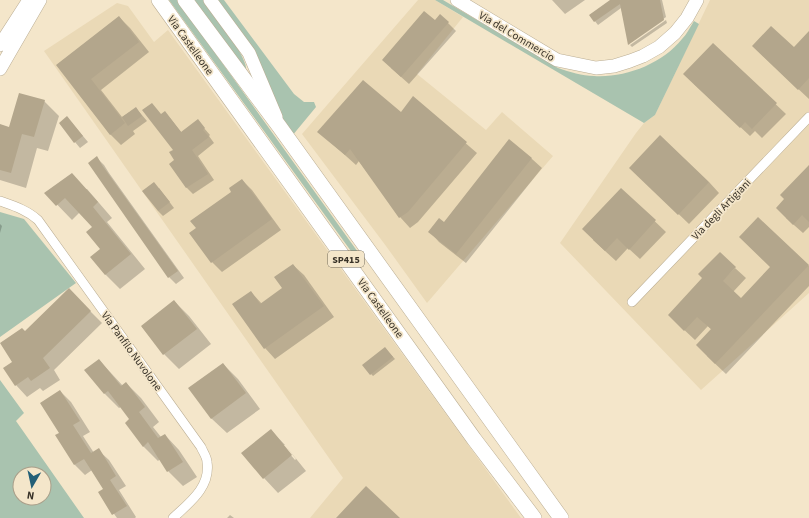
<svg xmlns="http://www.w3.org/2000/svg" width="809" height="518" font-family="'Source Sans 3',sans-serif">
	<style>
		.built { fill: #ead9b6 }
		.green { fill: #a9c3af; fill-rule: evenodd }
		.shadow { fill: #0003; fill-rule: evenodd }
		.building { fill: #b3a68c }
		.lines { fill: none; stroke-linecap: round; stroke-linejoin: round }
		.street-casing { stroke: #bbae94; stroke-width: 10 }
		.secondary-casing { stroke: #bbae94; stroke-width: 14 }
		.primary-casing { stroke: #bbae94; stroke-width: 16 }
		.street { stroke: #fff; stroke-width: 9 }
		.secondary { stroke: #fff; stroke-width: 13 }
		.primary { stroke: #fff; stroke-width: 15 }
		.labels { text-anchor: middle; stroke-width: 3.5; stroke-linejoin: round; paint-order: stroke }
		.shield { fill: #f4e6ca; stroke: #706859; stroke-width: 1 }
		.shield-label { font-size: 10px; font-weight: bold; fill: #383228 }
		.street-label { font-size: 11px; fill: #383228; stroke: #f4e6ca }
	</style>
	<rect width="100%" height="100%" fill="#f4e6ca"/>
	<path class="built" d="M418 0H435L463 17 417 74 486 130 502 112 553 156 427 303 386 246 302 134Z
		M710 0H809V293L701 390 560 243 636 133 644 123 655 115Z
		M117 3 128 6 154 42 168 30 521 518H310L343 478 44 51Z"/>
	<path class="green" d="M169 0H177L360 255 356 258Z
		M193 0H203C212 11 248 58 246 69H245Z
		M215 0H224L294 94 304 102H314L316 107 292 136 281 120Z
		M435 0H443L558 68C570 72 582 76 594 76 625 78 662 64 682 39 687 34 690 27 694 21L699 24 655 115 644 123Z
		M0 212 24 219 76 283 0 337Z
		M0 380 24 413 16 421 84 518H0ZM20 474H44V498H20Z"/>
	<path class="shadow" d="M552 0H585L565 14Z
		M612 0H662L666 17 630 43V45L621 8 598 25 590 15Z
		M119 17 130 28 149 52 101 90 122 117 136 108 147 121 133 131 135 134 121 145 110 134 57 65Z
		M666 20 667 23 632 47 630 45Z
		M435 21 448 23 456 31 409 84 391 68Z
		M809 33V99L763 56 794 49Z
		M713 45 786 114 762 138 755 131 750 136 694 84Z
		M413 98 477 153 418 222 410 228 400 217 359 161 356 165 318 131 401 113Z
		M44 101 59 116 48 151 37 148 26 188 0 180V125L10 128Z
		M161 115 170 118 182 133 198 121 210 135 209 136 214 143 198 156 214 180 193 194 187 188 171 164 176 161 174 150Z
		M72 123 88 142 80 148 60 124Z
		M509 141 532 159 542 168 466 263 439 242 430 232 444 223Z
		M97 158 104 165 109 173 184 278 176 284 169 277 89 163Z
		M809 173V227L803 233 786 218Z
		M641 178 709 182 719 193 689 224Z
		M242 180 252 190 281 230 222 272 212 262 233 192Z
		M159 188 174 208 163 216 158 211Z
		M87 189 112 218 107 222 145 269 120 289 105 274 101 249 93 227 80 212 72 220 46 193Z
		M621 189 666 232 640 259 628 248 616 261 593 240Z
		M758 218 809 266V286L726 374 707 356 712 330 708 326 695 340 679 325 735 268 746 278 733 292 741 299 771 267Z
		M0 224 2 226 0 233Z
		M293 265 304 275 334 317 275 359 265 348 251 292 262 304 283 289Z
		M69 290 102 323 54 370 60 380 43 391 40 388 27 397 16 385 13 362 25 332Z
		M174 301 189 316 211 344 179 369 164 354 142 327Z
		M385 348 395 359 373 376 371 374Z
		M99 360 123 386 126 383 141 398 159 422 153 427 161 437 165 435 179 450 197 477 183 486 168 471 160 459 158 461 143 446 131 419 121 407 119 408 105 394 86 370Z
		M223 364 238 379 260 409 227 433 212 419 190 389Z
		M60 391 71 402 90 432 83 436 94 453 98 450 109 460 126 486 119 490 136 517 135 518H117L99 493 105 489 92 470 85 475 75 465 60 433Z
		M271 430 285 445 306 471 278 493 264 478ZM282 445H285L296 459 295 460Z
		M230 515 234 518H227Z"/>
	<path class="building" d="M610 0H660L664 20 628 45 620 4 594 22 589 15Z
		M424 11 435 20 440 14 449 22 401 77 382 60Z
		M119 16 139 42 91 79 125 123 110 135 56 65Z
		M771 26 794 47 809 31V78L798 90 752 46Z
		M713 43 777 103 752 129 745 122 740 128 683 74Z
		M363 80 401 112 413 96 467 142 408 212 399 218 350 149 345 155 317 132Z
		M19 93 45 100 34 137 22 134 11 173 0 170V124L9 127Z
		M152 103 161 114 165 111 181 132 198 119 205 128 203 130 209 137 192 150 208 174 186 188 169 164 174 160 169 152 173 150 142 110Z
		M136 107 142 116 128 126 122 117Z
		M67 116 83 136 74 143 59 123Z
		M660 135 709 182 678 215 629 168Z
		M509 139 532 158 456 254 428 232 439 218 444 222Z
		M97 156 102 165 178 271 168 278 88 163Z
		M809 165V222L802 215 793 225 776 208 784 199 780 195Z
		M72 173 98 202 93 207 131 254 105 275 90 257 100 249 86 232 92 227 65 198 56 206 44 193Z
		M242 179 272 219 211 263 189 233 196 228 190 221 231 192 229 188Z
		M154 182 170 202 158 211 142 191Z
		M621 188 656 220 629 250 617 238 605 251 582 229Z
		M758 217 809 265 715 364 696 345 711 329 697 317 684 331 668 315 702 278 698 274 720 252 736 267 723 281 741 298 770 267 739 237Z
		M293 264 324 306 264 349 232 304 251 291 260 304 282 288 274 277Z
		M69 288 91 311 43 358 50 368 31 381 28 377 15 386 3 368 12 362 0 343 22 328 25 331Z
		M174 300 197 329 163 355 141 326Z
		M385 347 393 357 370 375 362 365Z
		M99 359 121 386 126 382 145 407 139 412 158 438 165 434 183 462 167 472 148 442 143 447 125 423 129 419 108 391 104 394 84 370Z
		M223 363 246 393 211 419 188 388Z
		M60 390 80 421 73 425 91 453 99 448 116 476 110 480 127 506 112 515 98 492 103 489 84 459 74 465 55 435 59 433 40 403Z
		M271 429 292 455 263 479 241 453Z
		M366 486 400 518H336Z"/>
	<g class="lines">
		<defs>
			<path id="street" d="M0 201C14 206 27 210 38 220L201 447C203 452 207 457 207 462 211 487 189 503 173 518
				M632 302 809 117"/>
			<path id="secondary" d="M210 0 249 53 276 117
				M457 0 557 60 596 68 614 66 630 61 643 56 659 47 675 33 687 18 697 0
				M0 45 29 0
				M0 69 40 0"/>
			<path id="primary" d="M159 0 474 439 534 518
				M185 0 279 126 561 518"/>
		</defs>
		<use href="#street" class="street-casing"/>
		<use href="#secondary" class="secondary-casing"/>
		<use href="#primary" class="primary-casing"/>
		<use href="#street" class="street"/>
		<use href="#secondary" class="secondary"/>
		<use href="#primary" class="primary"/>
	</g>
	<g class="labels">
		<rect class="shield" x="328" y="251" width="36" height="16" rx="3"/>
		<g class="shield-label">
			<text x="346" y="263">SP415</text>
		</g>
		<g class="street-label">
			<text transform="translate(517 36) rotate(31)" y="4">Via del Commercio</text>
			<text transform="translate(191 45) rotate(54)" y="4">Via Castelleone</text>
			<text transform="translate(721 209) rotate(-46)" y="4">Via degli Artigiani</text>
			<text transform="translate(381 308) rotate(54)" y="4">Via Castelleone</text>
			<text transform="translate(132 351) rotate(54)" y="4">Via Panfilo Nuvolone</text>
		</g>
	</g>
	<g transform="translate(32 486) rotate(189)"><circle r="19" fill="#f4e6ca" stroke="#a99e89"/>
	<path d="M0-3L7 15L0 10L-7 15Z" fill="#235f77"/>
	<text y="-6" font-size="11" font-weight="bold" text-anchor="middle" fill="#383228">N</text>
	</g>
</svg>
